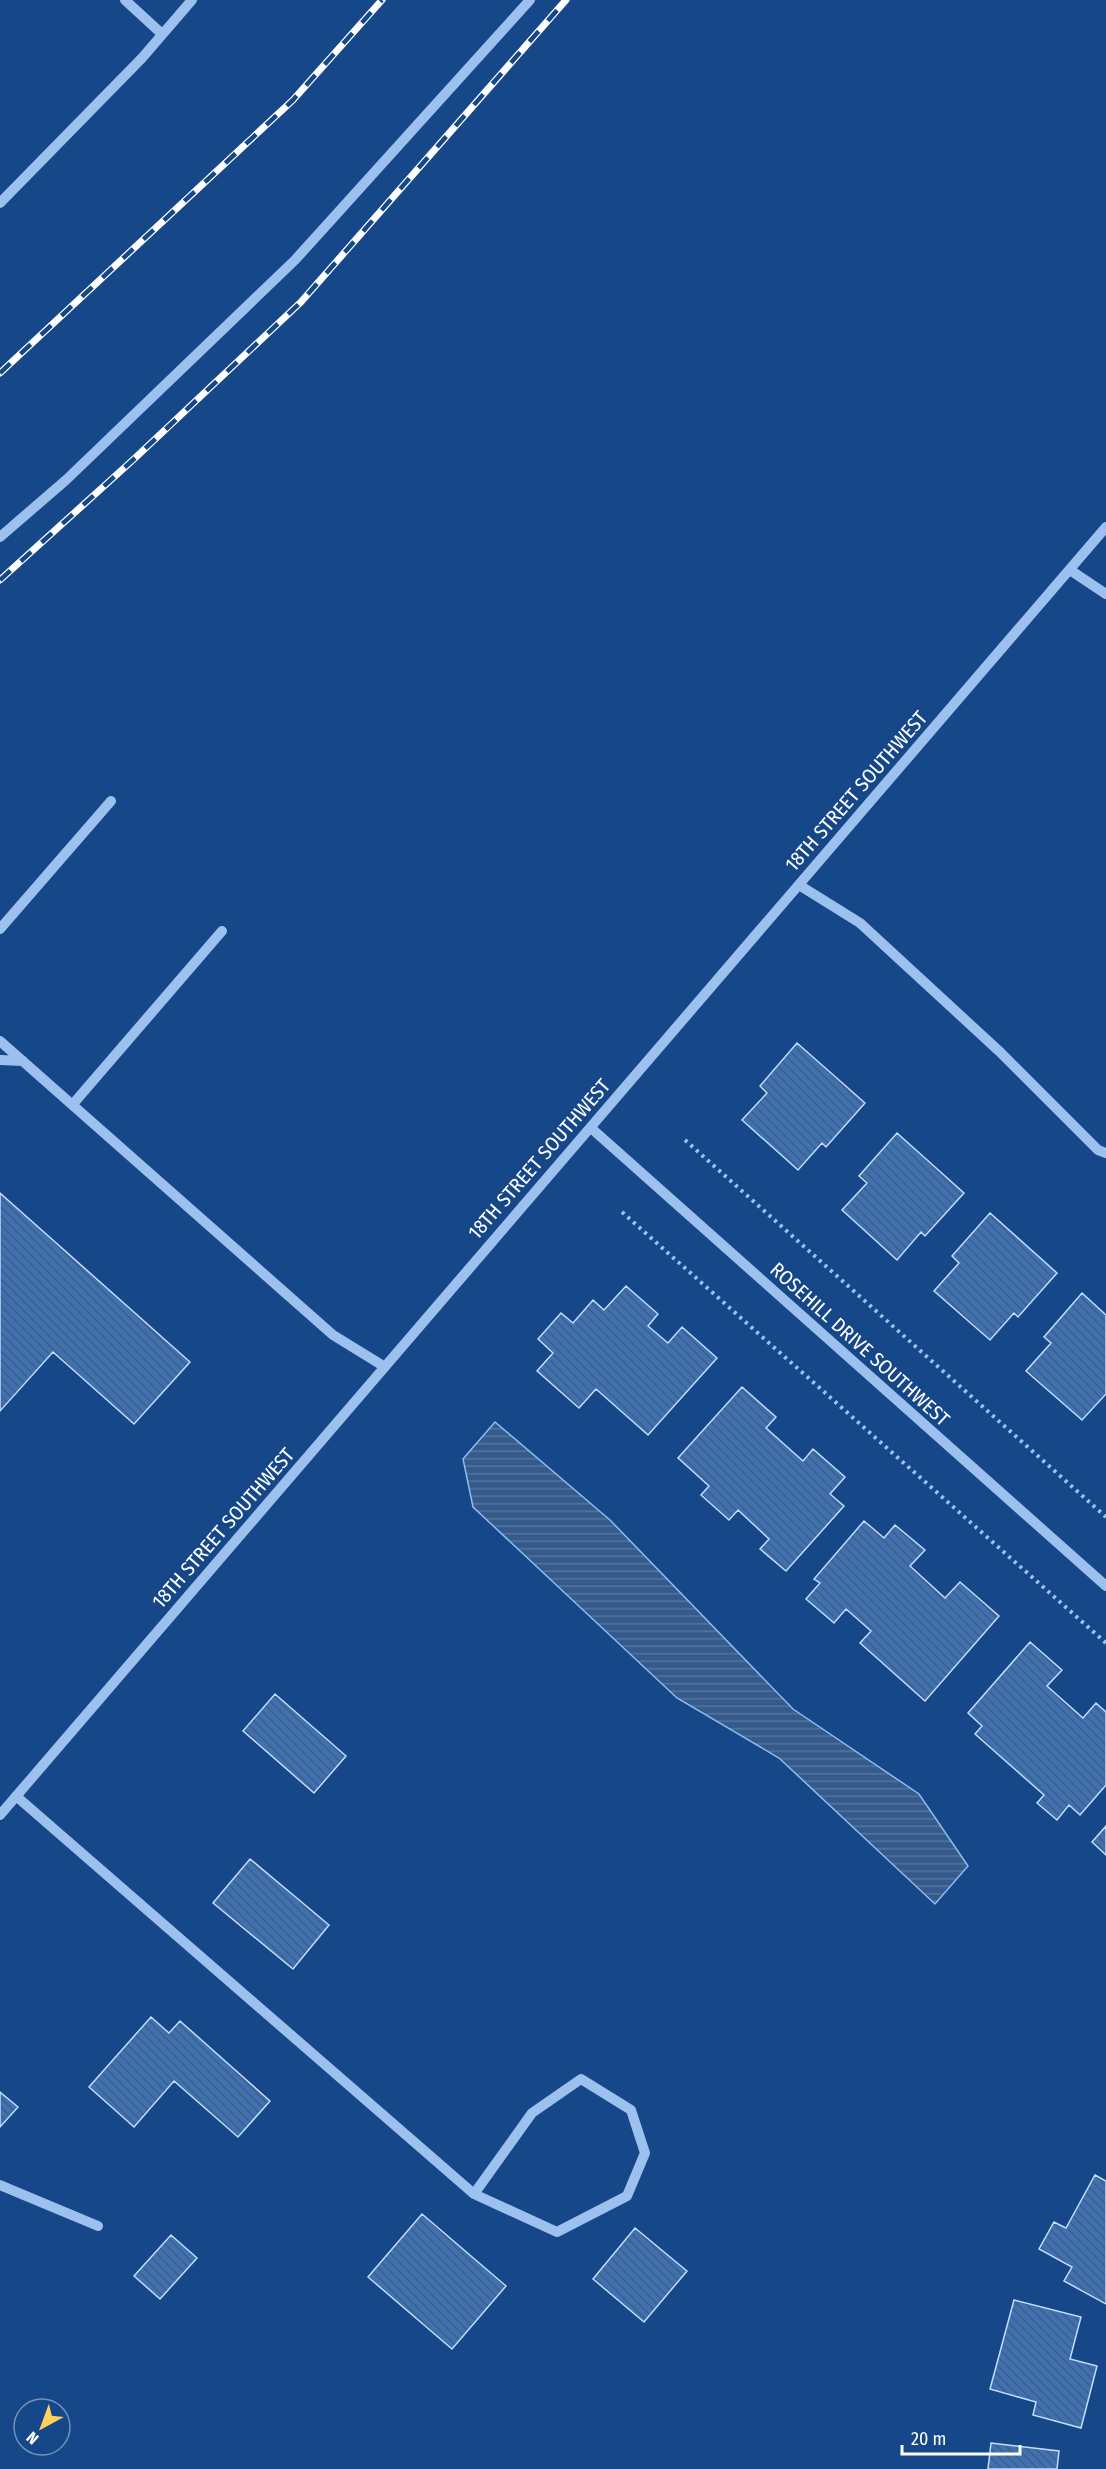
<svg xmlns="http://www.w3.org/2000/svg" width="1106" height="2469" font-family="'Fira Sans Condensed',sans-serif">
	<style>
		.water { fill: url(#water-rules); stroke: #8ebcf2; stroke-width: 1.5 }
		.building { fill: url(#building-back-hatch); stroke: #c2dcfb; stroke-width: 1.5 }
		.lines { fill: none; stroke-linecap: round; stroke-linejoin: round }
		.path { stroke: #9cc1ef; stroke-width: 4; stroke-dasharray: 3 4.5; stroke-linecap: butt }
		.minor { stroke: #9cc1ef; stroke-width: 10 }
		.rail-casing { stroke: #fff; stroke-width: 7 }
		.rail { stroke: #154789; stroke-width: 4.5; stroke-dasharray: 14; stroke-linecap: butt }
		.labels { text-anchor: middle; stroke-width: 4.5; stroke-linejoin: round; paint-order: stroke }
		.street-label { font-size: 20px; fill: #fff; stroke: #154789 }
	</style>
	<defs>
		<pattern id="water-rules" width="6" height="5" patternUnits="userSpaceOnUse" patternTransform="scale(1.5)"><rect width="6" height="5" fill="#355b8c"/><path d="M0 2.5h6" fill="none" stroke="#53749d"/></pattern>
		<pattern id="building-back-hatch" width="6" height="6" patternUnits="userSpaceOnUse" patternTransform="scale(1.5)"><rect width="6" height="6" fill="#3d71b3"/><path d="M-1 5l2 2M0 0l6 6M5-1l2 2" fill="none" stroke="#455d7a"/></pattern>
	</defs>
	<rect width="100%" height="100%" fill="#154789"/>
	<path class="water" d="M495 1422 610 1520 793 1709 919 1794 968 1866 935 1904 779 1758 677 1698 473 1507 463 1459Z"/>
	<path class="building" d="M797 1043 865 1103 826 1147 822 1143 798 1170 742 1120 767 1093 760 1086Z
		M897 1133 964 1193 925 1236 921 1232 897 1260 842 1210 867 1183 859 1176Z
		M0 1193 190 1362 134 1424 53 1352 0 1411Z
		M990 1213 1057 1273 1018 1317 1014 1313 990 1340 934 1291 959 1263 952 1256Z
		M626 1286 658 1314 648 1326 668 1343 682 1327 717 1358 648 1435 596 1389 579 1408 537 1371 553 1353 538 1339 561 1313 573 1323 593 1300 604 1310Z
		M1082 1293 1106 1315V1394L1082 1420 1026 1371 1051 1343 1044 1337Z
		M742 1387 776 1417 766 1428 803 1461 813 1449 845 1477 830 1494 844 1506 786 1571 760 1549 769 1539 738 1510 729 1520 701 1495 709 1486 678 1458Z
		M864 1521 884 1538 895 1525 925 1550 910 1566 945 1598 960 1582 999 1616 925 1701 860 1643 871 1631 846 1609 834 1623 806 1599 820 1583 814 1579Z
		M1030 1642 1062 1670 1047 1686 1083 1718 1096 1703 1106 1712V1785L1080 1815 1069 1805 1057 1820 1037 1803 1044 1795 975 1734 982 1726 968 1713Z
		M275 1694 346 1756 314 1793 243 1731Z
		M1106 1826V1855L1092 1842Z
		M250 1859 329 1925 293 1969 213 1903Z
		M151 2017 169 2033 180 2021 270 2101 238 2137 174 2081 134 2127 89 2087Z
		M0 2092 18 2107 0 2127Z
		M1095 2175 1106 2181V2304L1064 2281 1072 2267 1039 2249 1054 2222 1066 2228Z
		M422 2214 506 2286 452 2349 368 2277Z
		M635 2228 687 2271 644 2322 593 2279Z
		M171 2235 197 2258 160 2299 134 2276Z
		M1014 2300 1081 2317 1070 2359 1097 2366 1081 2428 1033 2415 1036 2402 990 2389Z
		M991 2443 1059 2451 1057 2469H988Z"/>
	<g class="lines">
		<path class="path" d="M685 1140 1106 1517
			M622 1212 1106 1643"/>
		<path class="minor" d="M125 0 162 34
			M0 203 142 58 192 0
			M0 537 66 480 295 260 530 0
			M1070 570 1106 594
			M799 885 860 923 1000 1052 1098 1150 1106 1153
			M0 929 111 801
			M0 1041 333 1335 385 1367
			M0 1060 23 1061
			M73 1104 222 931
			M591 1128 1106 1586
			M16 1796 474 2194 557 2232 627 2196 645 2153 631 2110 581 2079 532 2113 474 2194
			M0 1815 1106 527
			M0 2185 98 2226"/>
		<defs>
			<path id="rail" d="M0 373 293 100 382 0
				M0 580 134 459 301 302 566 0"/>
		</defs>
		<use href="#rail" class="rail-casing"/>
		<use href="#rail" class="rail"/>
	</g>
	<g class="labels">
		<g class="street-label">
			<text transform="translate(856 791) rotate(-49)" y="7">18TH STREET SOUTHWEST</text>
			<text transform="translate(539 1159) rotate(-49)" y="7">18TH STREET SOUTHWEST</text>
			<text transform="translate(860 1344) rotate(42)" y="7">ROSEHILL DRIVE SOUTHWEST</text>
			<text transform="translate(223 1528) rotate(-49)" y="7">18TH STREET SOUTHWEST</text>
		</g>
	</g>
	<g transform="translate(42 2427) rotate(221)"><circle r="28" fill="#154789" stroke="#7391b8" stroke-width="1.5"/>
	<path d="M0-4.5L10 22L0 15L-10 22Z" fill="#ffd05a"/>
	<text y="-9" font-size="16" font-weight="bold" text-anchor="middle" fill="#ffffff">N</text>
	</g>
	<path d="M902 2445v9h118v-9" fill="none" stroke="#ffffff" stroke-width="3"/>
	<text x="911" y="2445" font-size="18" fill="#ffffff" stroke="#154789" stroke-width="4.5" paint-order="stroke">20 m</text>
</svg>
